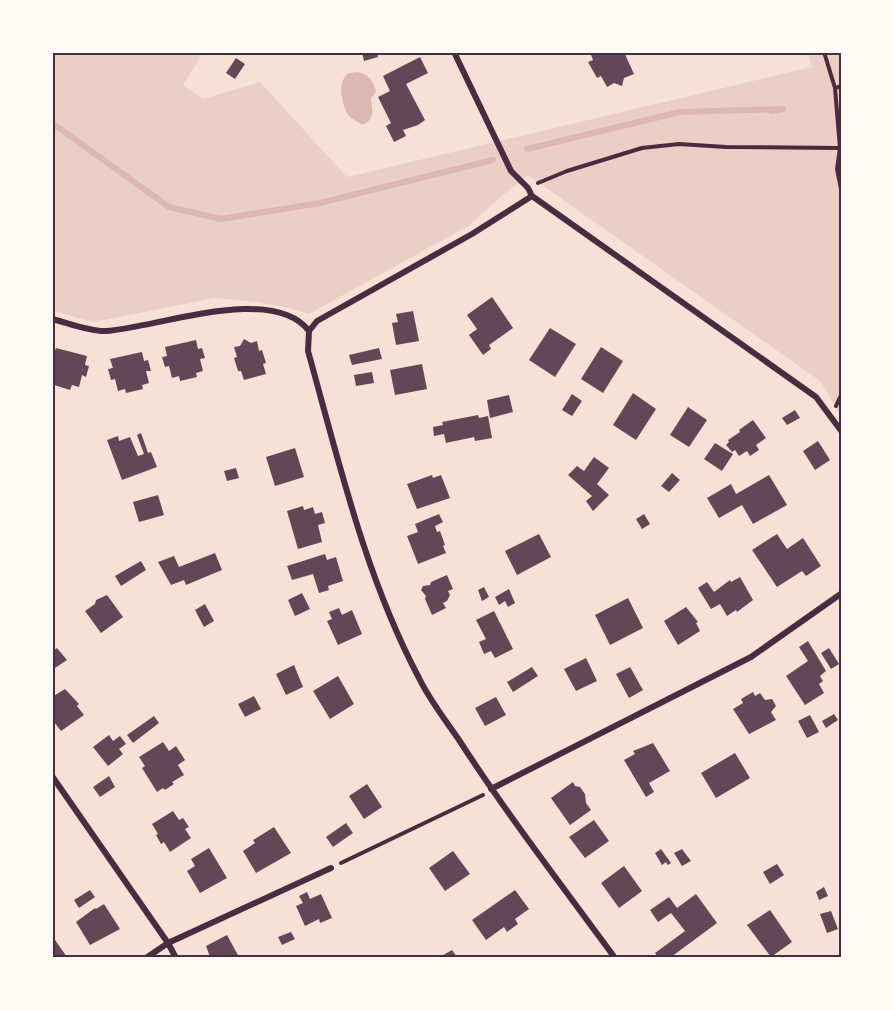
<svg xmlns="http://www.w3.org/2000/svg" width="894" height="1010" font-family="'Zilla Slab',serif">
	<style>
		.green { fill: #ebcfc5 }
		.water { fill: #dcb8b0 }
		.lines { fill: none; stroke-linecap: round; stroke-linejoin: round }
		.stream { stroke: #dcb8b0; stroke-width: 6 }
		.building { fill: #644757 }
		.path { stroke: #4a2c40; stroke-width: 4 }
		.minor { stroke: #4a2c40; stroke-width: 6 }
		.neatline { fill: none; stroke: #4a2c40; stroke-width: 2 }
	</style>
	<rect width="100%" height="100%" fill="#f7e1d7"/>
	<path class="green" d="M53 53H203L183 85 203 99 260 82 347 177 812 67 808 53H841V416L820 381 528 175 498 199 470 225 309 314 289 308 257 302 215 298 94 322 53 311Z"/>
	<path class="water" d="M358 72C369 75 374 81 376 92L371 98C372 109 376 120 362 125 359 122 353 120 350 117 342 108 336 80 349 73 351 73 357 72 358 72Z"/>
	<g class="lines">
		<path class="stream" d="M52 123 169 207 221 219 320 203 493 160
			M527 149 680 112 783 109 770 111"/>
	</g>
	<path class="building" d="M362 52H377L378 57 364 61Z
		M590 52H624L634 74 624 78 622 86 614 83 607 87 601 76 597 78 588 62 593 60Z
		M420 57 428 73 406 84 425 120 418 125 403 130 406 136 394 142 386 126 391 123 378 97 390 91 383 76Z
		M236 58 245 64 235 79 226 73Z
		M492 297 513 328 489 345 491 349 483 355 469 335 477 329 467 315Z
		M413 311 419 341 396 345 392 323 398 322 396 314Z
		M550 328 576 344 555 377 529 360Z
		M244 339 251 343 257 341 259 351 262 350 266 363 263 364 266 374 244 380 241 371H238L234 358 237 357 234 347 240 346Z
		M196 340 198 349 202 348 205 358 200 359 203 371 196 373 197 377 180 381 179 376 172 378 169 366 165 367 162 357 167 356 165 347Z
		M601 347 623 361 603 393 581 379Z
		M56 348 87 356 85 365 89 366 86 377 82 375 79 387 72 385 70 390 54 385 52 357Z
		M379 348 382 359 352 365 349 355Z
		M142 352 144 361 148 360 151 371H146L149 383 142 385 143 389 126 393 125 389 118 391 115 379 111 380 108 369 113 368 110 359Z
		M422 364 427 389 395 395 390 370Z
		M372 372 374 383 356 386 354 375Z
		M633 393 656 409 636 440 613 425Z
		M572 394 582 401 572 416 562 410Z
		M509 395 513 412 490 418 487 400Z
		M688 407 707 420 689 447 670 435Z
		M795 410 800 418 787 425 782 418Z
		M478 415 479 418 488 416 492 438 475 441 474 437 446 443 444 434 434 436 433 427 443 425 442 422Z
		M753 420 766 438 756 445 759 450 750 456 747 451 739 456 735 450 732 452 726 445 729 442 728 440 740 432 739 430Z
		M141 433 148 453 151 452 157 467 122 480 107 440 118 436 119 441 130 437 138 456 144 454 137 435Z
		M818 441 830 460 815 470 803 451Z
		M715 443 733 454 722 471 704 459Z
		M295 448 304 477 275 486 266 457Z
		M594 457 609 468 597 484 609 495 593 511 586 501 592 496 568 475 577 466 584 471Z
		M236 468 239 478 227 481 224 471Z
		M672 473 680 480 669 492 661 486Z
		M432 475 433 478 441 475 450 498 417 509 407 484Z
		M769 475 787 505 753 524 742 505 719 518 707 498 731 484 736 494Z
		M158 495 164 515 139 522 133 502Z
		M303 506 304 510 313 507 315 514 322 512 325 523 318 525 322 542 298 549 287 511Z
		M439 514 443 522 435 526 437 532 440 531 445 545 443 546 446 553 418 564 407 536 418 532 415 524Z
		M644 514 650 524 642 529 636 519Z
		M539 534 551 557 517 575 505 551Z
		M777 534 787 549 803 538 821 566 806 576 802 571 777 587 752 550Z
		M215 553 222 570 186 585 184 580 171 585 158 562 174 556 179 567Z
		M325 554 327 560 336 557 343 581 328 586 329 590 319 593 313 574 292 580 287 566Z
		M141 561 146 570 121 586 115 576Z
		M447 575 453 589 448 591 450 595 447 601 443 603 446 608 432 615 425 599 426 596 421 590 423 586 430 585 431 582Z
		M740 577 753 600 737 612 736 610 727 616 720 604 711 609 698 588 707 582 714 592 730 580 731 582Z
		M484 587 489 597 482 601 478 590Z
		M509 589 515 603 508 607 505 601 499 605 495 597Z
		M302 593 310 609 295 616 288 600Z
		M107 595 123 617 101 633 85 611 95 604 96 600Z
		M628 598 643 628 610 645 595 615Z
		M205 604 214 621 204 627 195 610Z
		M686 607 698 622 696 623 700 631 678 645 664 621Z
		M339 608 342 615 352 610 362 634 338 645 327 621 332 619 329 612Z
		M494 611 513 649 495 658 491 651 484 654 479 642 486 639 476 620Z
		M808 641 826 671 820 676 823 681 819 684 824 693 805 705 786 676 808 661 799 647Z
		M52 647 54 650 57 648 67 660 52 670Z
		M829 648 839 664 831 669 821 653Z
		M586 658 597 681 576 691 564 669Z
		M294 665 303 687 286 695 276 674Z
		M532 667 538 676 513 692 507 682Z
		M630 667 643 690 629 698 616 674Z
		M338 676 354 704 330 719 313 691Z
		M65 689 79 704 77 706 84 715 61 731 54 722 52 723V697Z
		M753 692 755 696 760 693 765 700 772 699 776 706 771 712 776 720 749 734 733 709 743 703 741 699Z
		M254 696 261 709 245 717 238 704Z
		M496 697 506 715 485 726 475 708Z
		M834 714 838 720 826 728 822 721Z
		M810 715 819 732 807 738 798 721Z
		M154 716 159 723 133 743 127 735Z
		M109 735 113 741 120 736 126 744 119 749 123 754 108 766 93 747Z
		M163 742 169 751 176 746 185 760 178 765 184 775 172 782 174 784 165 790 163 788 157 792 142 768 145 766 139 757Z
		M653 743 670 771 649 783 654 792 646 797 624 760 635 754 633 751Z
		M735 753 750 778 716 798 701 773Z
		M109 776 115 787 100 797 93 787Z
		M573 782 575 786 580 787 585 794 586 803 591 810 570 825 551 798Z
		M367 784 382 807 364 819 349 796Z
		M173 811 179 820 183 818 189 827 185 829 191 838 170 852 164 842 161 844 156 835 158 834 152 824Z
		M594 820 609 841 585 858 569 837Z
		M346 823 353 833 333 847 326 837Z
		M274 827 291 853 256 873 243 851 255 843 253 840Z
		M209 848 227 878 200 893 187 871 195 866 191 859Z
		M661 849 671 863 668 865 666 862 662 865 655 853Z
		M682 849 691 861 682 866 674 853Z
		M453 851 470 874 445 891 429 868Z
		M777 864 784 875 770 884 763 872Z
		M624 866 642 891 619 908 601 883Z
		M824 887 828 896 819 900 816 892Z
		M90 890 95 897 79 908 74 900Z
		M515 890 529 909 515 919 518 924 507 932 504 927 486 940 472 920Z
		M307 892 310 899 321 894 332 918 320 923 319 919 305 926 296 906 303 903 299 896Z
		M696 894 717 923 671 957H658L655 953 685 931 671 913 658 922 650 910 669 897 677 908Z
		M104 904 120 929 90 945 76 922 95 908 96 909Z
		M770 910 792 942 771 957 747 925Z
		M831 911 838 929 827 933 820 914Z
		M291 932 295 939 282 945 278 937Z
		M227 935 239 957H210L206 946Z
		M55 940 67 957H52V942Z
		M452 950 457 957H440Z"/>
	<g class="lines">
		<path class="path" d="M824 52 835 88 840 148 837 169 842 194
			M835 88 842 86
			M538 183 567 171 642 148 679 144 726 147 840 148
			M836 406 842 393
			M341 863 483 795"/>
		<path class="minor" d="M454 52 511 171 528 188 532 196 816 397 842 432
			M532 196 472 234 317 321 309 331 308 351C339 462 365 576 419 678 430 701 447 722 461 743 509 817 563 887 615 958
			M52 319C68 323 91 332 106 331 156 328 272 283 309 331
			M52 776 168 943 176 958
			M491 789 751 657 842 593
			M146 958 168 943 331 868"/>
	</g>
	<rect width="894" height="1010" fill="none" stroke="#fffaf5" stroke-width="108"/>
	<rect x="54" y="54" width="786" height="902" class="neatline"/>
</svg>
